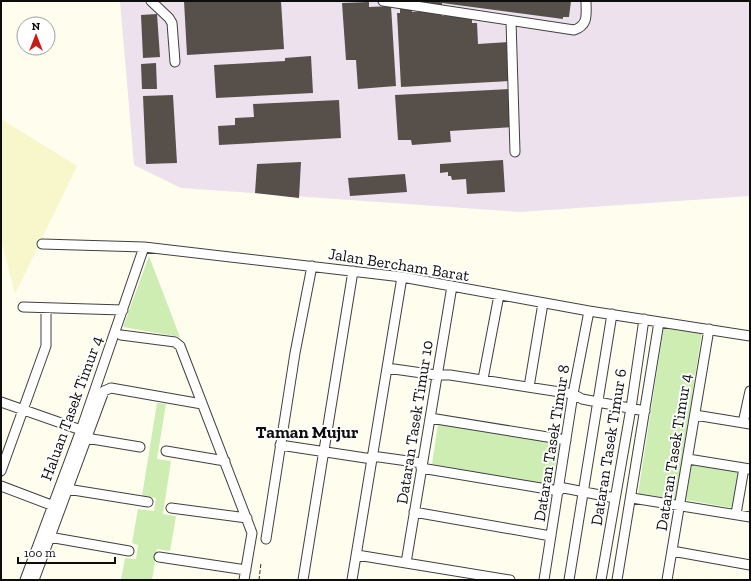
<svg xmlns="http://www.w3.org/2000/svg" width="751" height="581" font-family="'Zilla Slab',serif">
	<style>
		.industrial { fill: #ece1ed }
		.farmland { fill: #f8f7cb }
		.green { fill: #ceedb3 }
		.building { fill: #574f49 }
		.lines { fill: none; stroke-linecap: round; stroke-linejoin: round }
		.minor-casing { stroke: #404040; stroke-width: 11 }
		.path { stroke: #2f2f2f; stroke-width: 1; stroke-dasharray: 4 2; stroke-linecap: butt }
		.minor { stroke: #fff; stroke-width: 9 }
		.labels { text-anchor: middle; stroke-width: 4; stroke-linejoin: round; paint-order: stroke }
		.street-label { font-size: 16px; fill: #0d0d0d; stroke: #fff }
		.neighbourhood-label { font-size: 17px; font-weight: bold; fill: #0d0d0d; stroke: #fff }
	</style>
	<rect width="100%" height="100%" fill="#fffdee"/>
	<path class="industrial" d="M120 1H750V196L520 212 181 188 134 165Z"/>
	<path class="farmland" d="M1 119 77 166 15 294 1 240Z"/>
	<path class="green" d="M149 256 180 337 123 327Z
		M664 326 702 332 676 499 638 494Z
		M157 403 166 404 157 459 171 461 163 514 176 516 170 551 157 549 152 580H121L125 558 136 559 138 545 132 543 138 509 154 511 156 498 142 496Z
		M438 424 560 443 552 486 432 464Z
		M692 464 739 472 733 508 686 500Z"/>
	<path class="building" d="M184 1H281L284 49 187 55Z
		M415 1H571L569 17H563V19L442 3V7L415 3Z
		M369 2V7L391 6 396 86 358 89 356 60H346L342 3Z
		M400 7H412V12L442 11V16L472 15V23H477L478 44 509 42 511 81 401 87 397 13H400Z
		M157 14 160 57 143 58 141 15Z
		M311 56 313 93 216 98 214 65 285 61V58Z
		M156 63 157 89H142L141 64Z
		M511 89 514 127 450 131 451 142 412 145 411 140H398L395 95Z
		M173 95 177 163 146 164 143 96Z
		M339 100 341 138 219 145 218 126 235 125V118L254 117 253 104Z
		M503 160 505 192 467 194 466 179 452 180 451 176H448V172L440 173V164Z
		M301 162 299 198 255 193 257 164Z
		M405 174 407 192 350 196 348 178Z"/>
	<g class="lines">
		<defs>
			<path id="minor" d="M151 1 169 18 172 23 175 62
				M383 1 574 30C589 25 586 14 586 1
				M511 21 515 152
				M42 244 144 247 402 277 589 311 750 336
				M23 307 123 310
				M121 335 175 342 180 346 252 533 244 580
				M387 368 436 375H450L573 394 582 399 645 411
				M483 379 499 295
				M529 387 543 303
				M1 402 81 430
				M695 415 750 424
				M430 418 566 440
				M743 423 750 391
				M86 438 140 447
				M280 445 372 459
				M166 451 225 461
				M372 456 422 463
				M688 459 750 469
				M421 468 559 491
				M1 471 46 346V308
				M1 486 51 505
				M559 487 615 498
				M67 489 148 502
				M632 498 750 517
				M171 508 247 518
				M414 512 551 536
				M736 514 744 468
				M49 537 129 551
				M266 539 295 353 312 266
				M672 551 750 565
				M357 555 510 580
				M159 557 246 570
				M406 563 452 286
				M25 580 81 430 144 247
				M34 580 104 391 111 388 202 404
				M303 580 353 271
				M352 580 402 277
				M544 580 573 394 589 311
				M569 580 612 314
				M601 580 631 408 644 319
				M617 580 659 322
				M667 580 709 329"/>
		</defs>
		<use href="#minor" class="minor-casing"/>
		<path class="path" d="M259 580 261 563"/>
		<use href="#minor" class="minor"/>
	</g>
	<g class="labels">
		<g class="street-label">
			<text transform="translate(399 264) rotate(9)" y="6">Jalan Bercham Barat</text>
			<text transform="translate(71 408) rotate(-70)" y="6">Haluan Tasek Timur 4</text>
			<text transform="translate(414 422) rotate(-81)" y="6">Dataran Tasek Timur 10</text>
			<text transform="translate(551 443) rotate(-81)" y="6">Dataran Tasek Timur 8</text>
			<text transform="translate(608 447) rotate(-81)" y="6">Dataran Tasek Timur 6</text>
			<text transform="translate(673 452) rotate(-81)" y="6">Dataran Tasek Timur 4</text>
		</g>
		<g class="neighbourhood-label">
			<text x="307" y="438">Taman Mujur</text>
		</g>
	</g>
	<rect width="751" height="581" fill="none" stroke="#0d0d0d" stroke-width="4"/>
	<g transform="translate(36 36)"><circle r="19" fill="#ffffff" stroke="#9e9e9e"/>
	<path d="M0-3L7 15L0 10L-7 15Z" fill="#ca1a18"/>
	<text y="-6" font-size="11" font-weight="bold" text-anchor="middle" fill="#0d0d0d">N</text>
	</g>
	<path d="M18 557v6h97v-6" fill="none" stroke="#0d0d0d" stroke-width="2"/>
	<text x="24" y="557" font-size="12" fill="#0d0d0d" stroke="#ffffff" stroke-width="3" paint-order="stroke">100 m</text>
</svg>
